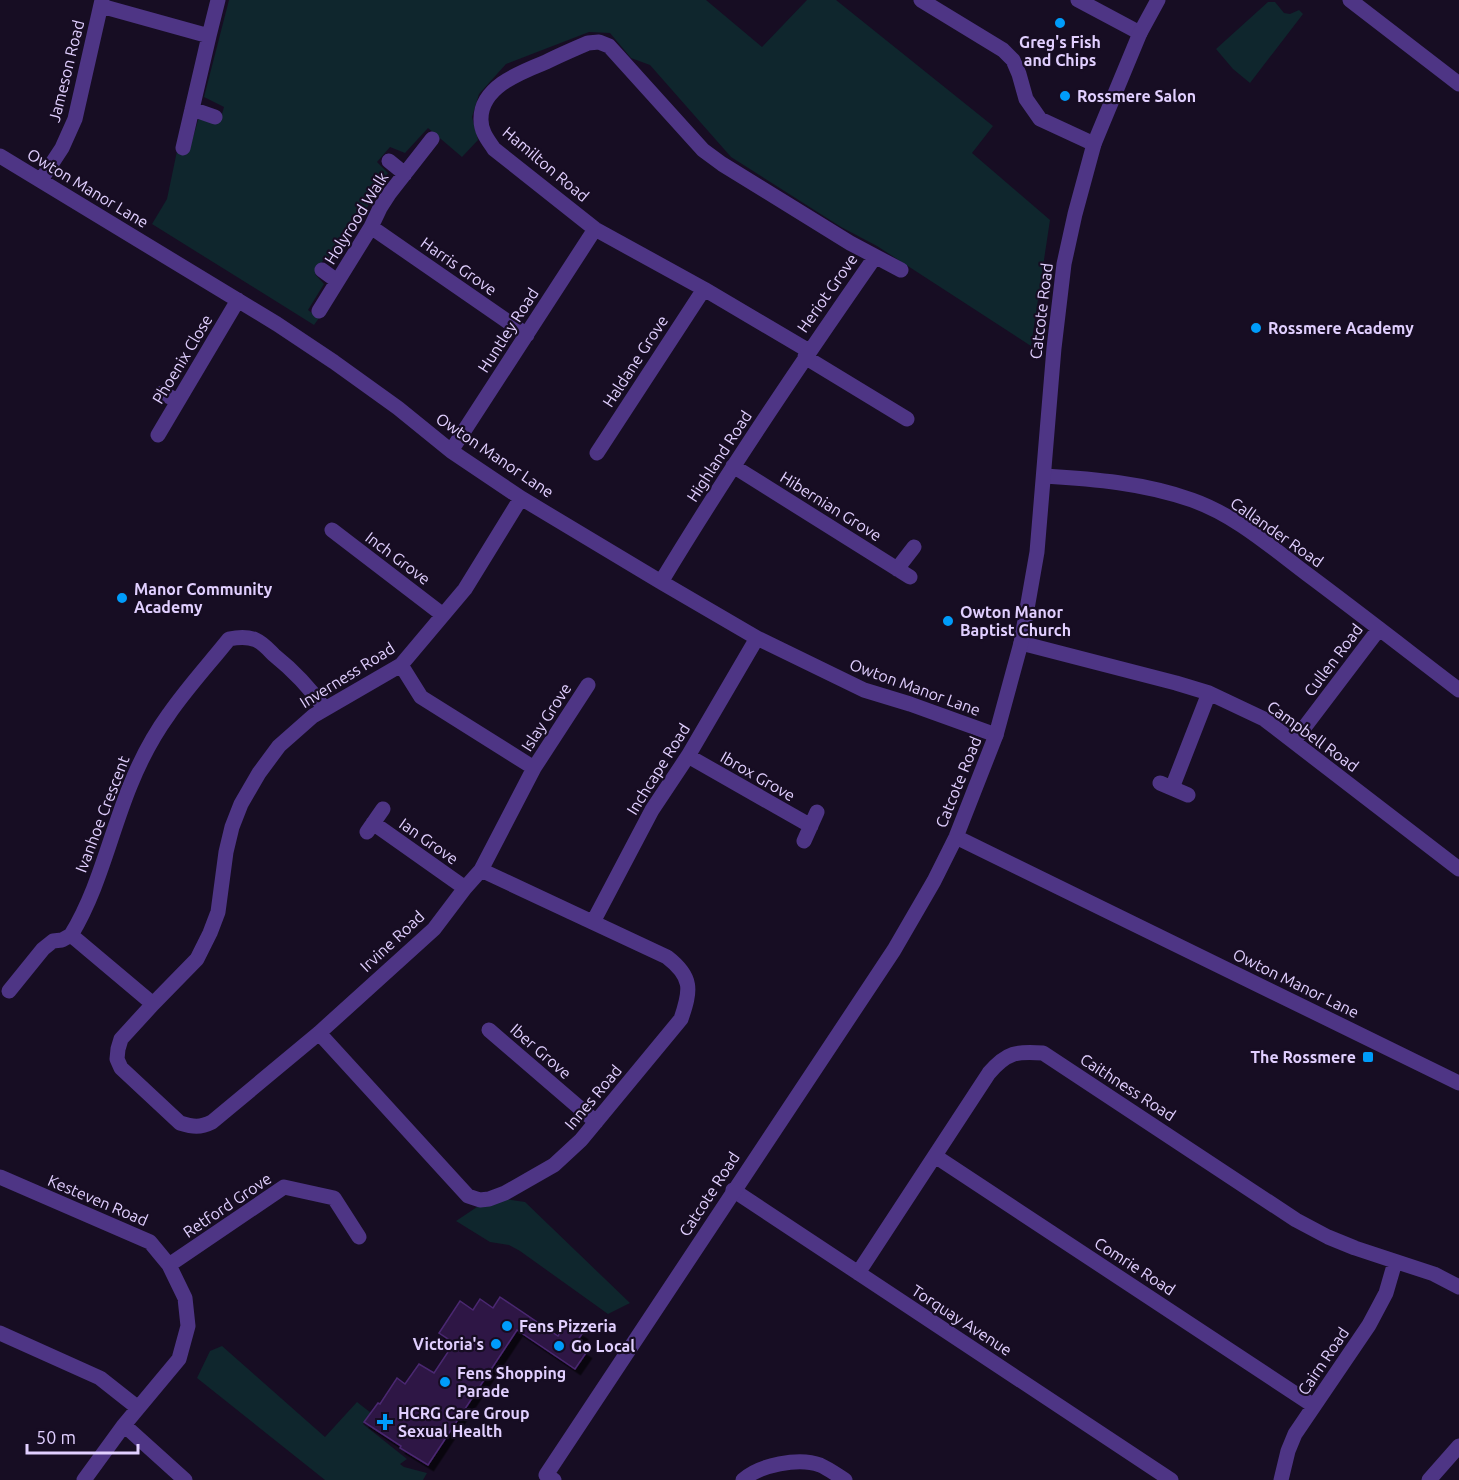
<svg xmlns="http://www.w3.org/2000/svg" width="1459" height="1480" font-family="Ubuntu,sans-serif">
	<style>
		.green { fill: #0f262d }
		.building { fill: #2d1845; stroke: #4b2872; stroke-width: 1.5; filter: url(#shadow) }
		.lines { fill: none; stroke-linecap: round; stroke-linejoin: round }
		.minor { stroke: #4e3585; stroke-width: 15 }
		.tertiary { stroke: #4e3585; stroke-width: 15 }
		.poi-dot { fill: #009cfa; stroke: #170d23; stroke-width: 2 }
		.labels { text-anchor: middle; stroke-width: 4.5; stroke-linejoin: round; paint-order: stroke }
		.poi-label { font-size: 16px; font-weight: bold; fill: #e1cfff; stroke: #170d23; text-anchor: start }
		.street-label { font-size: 16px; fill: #e1cfff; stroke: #170d23 }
	</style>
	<defs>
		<filter id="shadow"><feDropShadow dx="5.5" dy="5.5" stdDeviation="0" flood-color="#0009"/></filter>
	</defs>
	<rect width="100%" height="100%" fill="#170d23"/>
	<path class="green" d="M229 0H706L762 47 807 0H836L993 126 972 153 1050 220 1031 346 877 246 841 227 731 157 650 65 631 58 610 33 589 32 506 64 479 94 472 117 478 140 462 157 428 128 405 153 390 147 377 162 388 173 375 193 339 259 325 257 315 274 324 284 308 310 319 318 314 325 152 224 167 199 177 151H189L199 117 220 121 224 107 204 97Z
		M1268 2H1275L1284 13 1290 14 1299 10 1303 14 1250 83 1233 69 1216 49Z
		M505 1199 525 1202 630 1303 608 1314 520 1251 509 1245 490 1242 456 1221 477 1207Z
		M222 1346 325 1437 357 1402 371 1413 363 1424 407 1459 400 1464 404 1467 427 1473 423 1480H325L197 1378 210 1351Z"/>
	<path class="building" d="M500 1297 558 1336 566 1324 582 1334 574 1345 586 1353 575 1369 517 1330 428 1465 400 1448 401 1446 364 1422 378 1403 380 1404 397 1378 405 1384 419 1364 434 1373 454 1343 439 1333 460 1301 473 1310 480 1299 493 1308Z"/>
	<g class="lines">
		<path class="minor" d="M921 0 1003 50 1013 60 1019 74 1026 99 1040 119 1094 144
			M1078 0 1140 33
			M101 6 209 36 183 148
			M209 36 218 0
			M192 109 215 117
			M0 156 277 324 334 362 398 408 451 451 521 498 661 582 757 638 864 690 910 704 996 735
			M389 161 405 174
			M41 180 62 148 75 119 102 0
			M371 227 527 335
			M322 270 337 281
			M319 311 371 227 380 208 389 194 432 139
			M809 351 704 289 595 229 494 149C488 140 481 132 481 120 480 87 521 72 546 62 560 55 574 49 588 43L599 42 609 46 703 150 722 164 850 243 901 270
			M805 357 907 419
			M162 393 178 401
			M158 435 238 300
			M451 451 595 229
			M597 453 704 289
			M733 466 910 577
			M1044 476C1094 479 1144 483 1192 500 1235 515 1271 547 1307 574 1358 612 1408 651 1459 690
			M332 530 443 615
			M897 569 914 547
			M661 582C728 471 801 363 875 257
			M1021 643 1176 683 1209 693 1264 719 1459 869
			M401 665 421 697 534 768 481 870 465 888 434 929 319 1033 212 1122C200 1128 193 1127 180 1123L121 1068 117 1059 118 1049 121 1039 153 1004 197 959 210 933 218 912 226 852 232 827 241 804 259 773 279 746 313 716 401 665 465 589 521 498
			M1294 741 1379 629
			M688 756 811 826
			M534 768 588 685
			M1160 783 1188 795
			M1172 788 1209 693
			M373 823 465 888
			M367 832 383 809
			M804 841 817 812
			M593 922 652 810 688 756 757 638
			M9 991 43 949 53 941 62 940 71 935
			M153 1004 71 935C99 889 110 835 130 786 140 761 153 736 169 714 187 688 209 664 229 639 238 637 247 636 256 640 263 643 269 650 274 655 294 671 310 688 325 709
			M489 1030 596 1122
			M319 1033 468 1196 480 1200 489 1199 505 1193 554 1165 581 1140 681 1019C691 990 693 977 667 957L481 870
			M935 1156 1314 1406
			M0 1177 150 1242 169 1265 185 1298 188 1326 179 1359 124 1425 84 1480
			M733 1190 1171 1480
			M169 1265 284 1187 334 1198 359 1237
			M858 1273 989 1073C1007 1052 1017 1051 1043 1053L1296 1220 1328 1237 1355 1248 1434 1274 1459 1287
			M0 1333 100 1378 138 1408
			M124 1425 185 1480
			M743 1480C759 1465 799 1457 820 1465 829 1469 837 1475 845 1480
			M1281 1480 1288 1451 1295 1434 1369 1325 1386 1293 1395 1262
			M1429 1480 1459 1446"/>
		<path class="tertiary" d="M1350 0 1459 84
			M956 837 1459 1083
			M554 1480 546 1475 894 950 934 881 956 837 996 735 1021 643 1037 552 1054 348 1064 264 1075 214 1094 144 1140 33 1158 0"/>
	</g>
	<g class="poi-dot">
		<circle cx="1060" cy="23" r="6"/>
		<circle cx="1065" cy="96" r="6"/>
		<circle cx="1256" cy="328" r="6"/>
		<circle cx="122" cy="598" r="6"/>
		<circle cx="948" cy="621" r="6"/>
		<rect x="1362" y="1051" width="12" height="12" rx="3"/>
		<circle cx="507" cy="1326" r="6"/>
		<circle cx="496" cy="1344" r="6"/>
		<circle cx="559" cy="1346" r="6"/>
		<circle cx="445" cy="1382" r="6"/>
		<path d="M382 1413h6v6h6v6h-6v6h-6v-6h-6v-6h6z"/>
	</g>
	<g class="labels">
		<g class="poi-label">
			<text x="1060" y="48" text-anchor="middle">Greg's Fish<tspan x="1060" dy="18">and Chips</tspan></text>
			<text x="1077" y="102">Rossmere Salon</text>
			<text x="1268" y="334">Rossmere Academy</text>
			<text x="134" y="595">Manor Community<tspan x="134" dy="18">Academy</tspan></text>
			<text x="960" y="618">Owton Manor<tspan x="960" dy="18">Baptist Church</tspan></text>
			<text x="1356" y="1063" text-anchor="end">The Rossmere</text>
			<text x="519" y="1332">Fens Pizzeria</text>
			<text x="484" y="1350" text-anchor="end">Victoria's</text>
			<text x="571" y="1352">Go Local</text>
			<text x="457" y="1379">Fens Shopping<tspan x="457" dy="18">Parade</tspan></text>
			<text x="398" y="1419">HCRG Care Group<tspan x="398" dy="18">Sexual Health</tspan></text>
		</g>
		<g class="street-label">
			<text transform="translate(66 71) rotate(-76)" y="6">Jameson Road</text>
			<text transform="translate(546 164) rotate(40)" y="6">Hamilton Road</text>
			<text transform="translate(88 188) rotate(31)" y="6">Owton Manor Lane</text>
			<text transform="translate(356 218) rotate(-58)" y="6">Holyrood Walk</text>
			<text transform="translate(459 266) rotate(35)" y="6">Harris Grove</text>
			<text transform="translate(827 293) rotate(-55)" y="6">Heriot Grove</text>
			<text transform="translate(1041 311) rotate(-83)" y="6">Catcote Road</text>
			<text transform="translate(508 330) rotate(-57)" y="6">Huntley Road</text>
			<text transform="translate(182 359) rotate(-59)" y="6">Phoenix Close</text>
			<text transform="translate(635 361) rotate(-57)" y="6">Haldane Grove</text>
			<text transform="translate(495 455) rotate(34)" y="6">Owton Manor Lane</text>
			<text transform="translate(719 456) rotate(-57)" y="6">Highland Road</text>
			<text transform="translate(831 506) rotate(32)" y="6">Hibernian Grove</text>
			<text transform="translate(1277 532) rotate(35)" y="6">Callander Road</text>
			<text transform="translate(398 558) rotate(37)" y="6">Inch Grove</text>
			<text transform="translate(1333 660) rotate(-53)" y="6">Cullen Road</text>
			<text transform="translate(347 675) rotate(-32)" y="6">Inverness Road</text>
			<text transform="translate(915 687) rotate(20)" y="6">Owton Manor Lane</text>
			<text transform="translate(546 717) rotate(-57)" y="6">Islay Grove</text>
			<text transform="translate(1313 736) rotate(36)" y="6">Campbell Road</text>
			<text transform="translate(658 769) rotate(-58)" y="6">Inchcape Road</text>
			<text transform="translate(758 776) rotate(30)" y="6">Ibrox Grove</text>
			<text transform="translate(958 782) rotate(-68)" y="6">Catcote Road</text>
			<text transform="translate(102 814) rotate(-69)" y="6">Ivanhoe Crescent</text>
			<text transform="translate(429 841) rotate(35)" y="6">Ian Grove</text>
			<text transform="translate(392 941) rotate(-43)" y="6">Irvine Road</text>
			<text transform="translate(1296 983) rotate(26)" y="6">Owton Manor Lane</text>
			<text transform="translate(541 1051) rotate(41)" y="6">Iber Grove</text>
			<text transform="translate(1128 1087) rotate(33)" y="6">Caithness Road</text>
			<text transform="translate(593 1097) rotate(-50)" y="6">Innes Road</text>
			<text transform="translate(709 1194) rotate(-57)" y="6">Catcote Road</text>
			<text transform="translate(98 1200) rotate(23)" y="6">Kesteven Road</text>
			<text transform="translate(227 1205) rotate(-34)" y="6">Retford Grove</text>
			<text transform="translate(1135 1266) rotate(33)" y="6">Comrie Road</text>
			<text transform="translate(962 1320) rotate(33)" y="6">Torquay Avenue</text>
			<text transform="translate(1323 1361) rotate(-56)" y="6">Cairn Road</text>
		</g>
	</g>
	<path d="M27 1444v9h111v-9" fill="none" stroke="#e1cfff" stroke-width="3"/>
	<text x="36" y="1444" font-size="18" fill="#e1cfff" stroke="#170d23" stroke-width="4.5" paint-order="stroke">50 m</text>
</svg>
